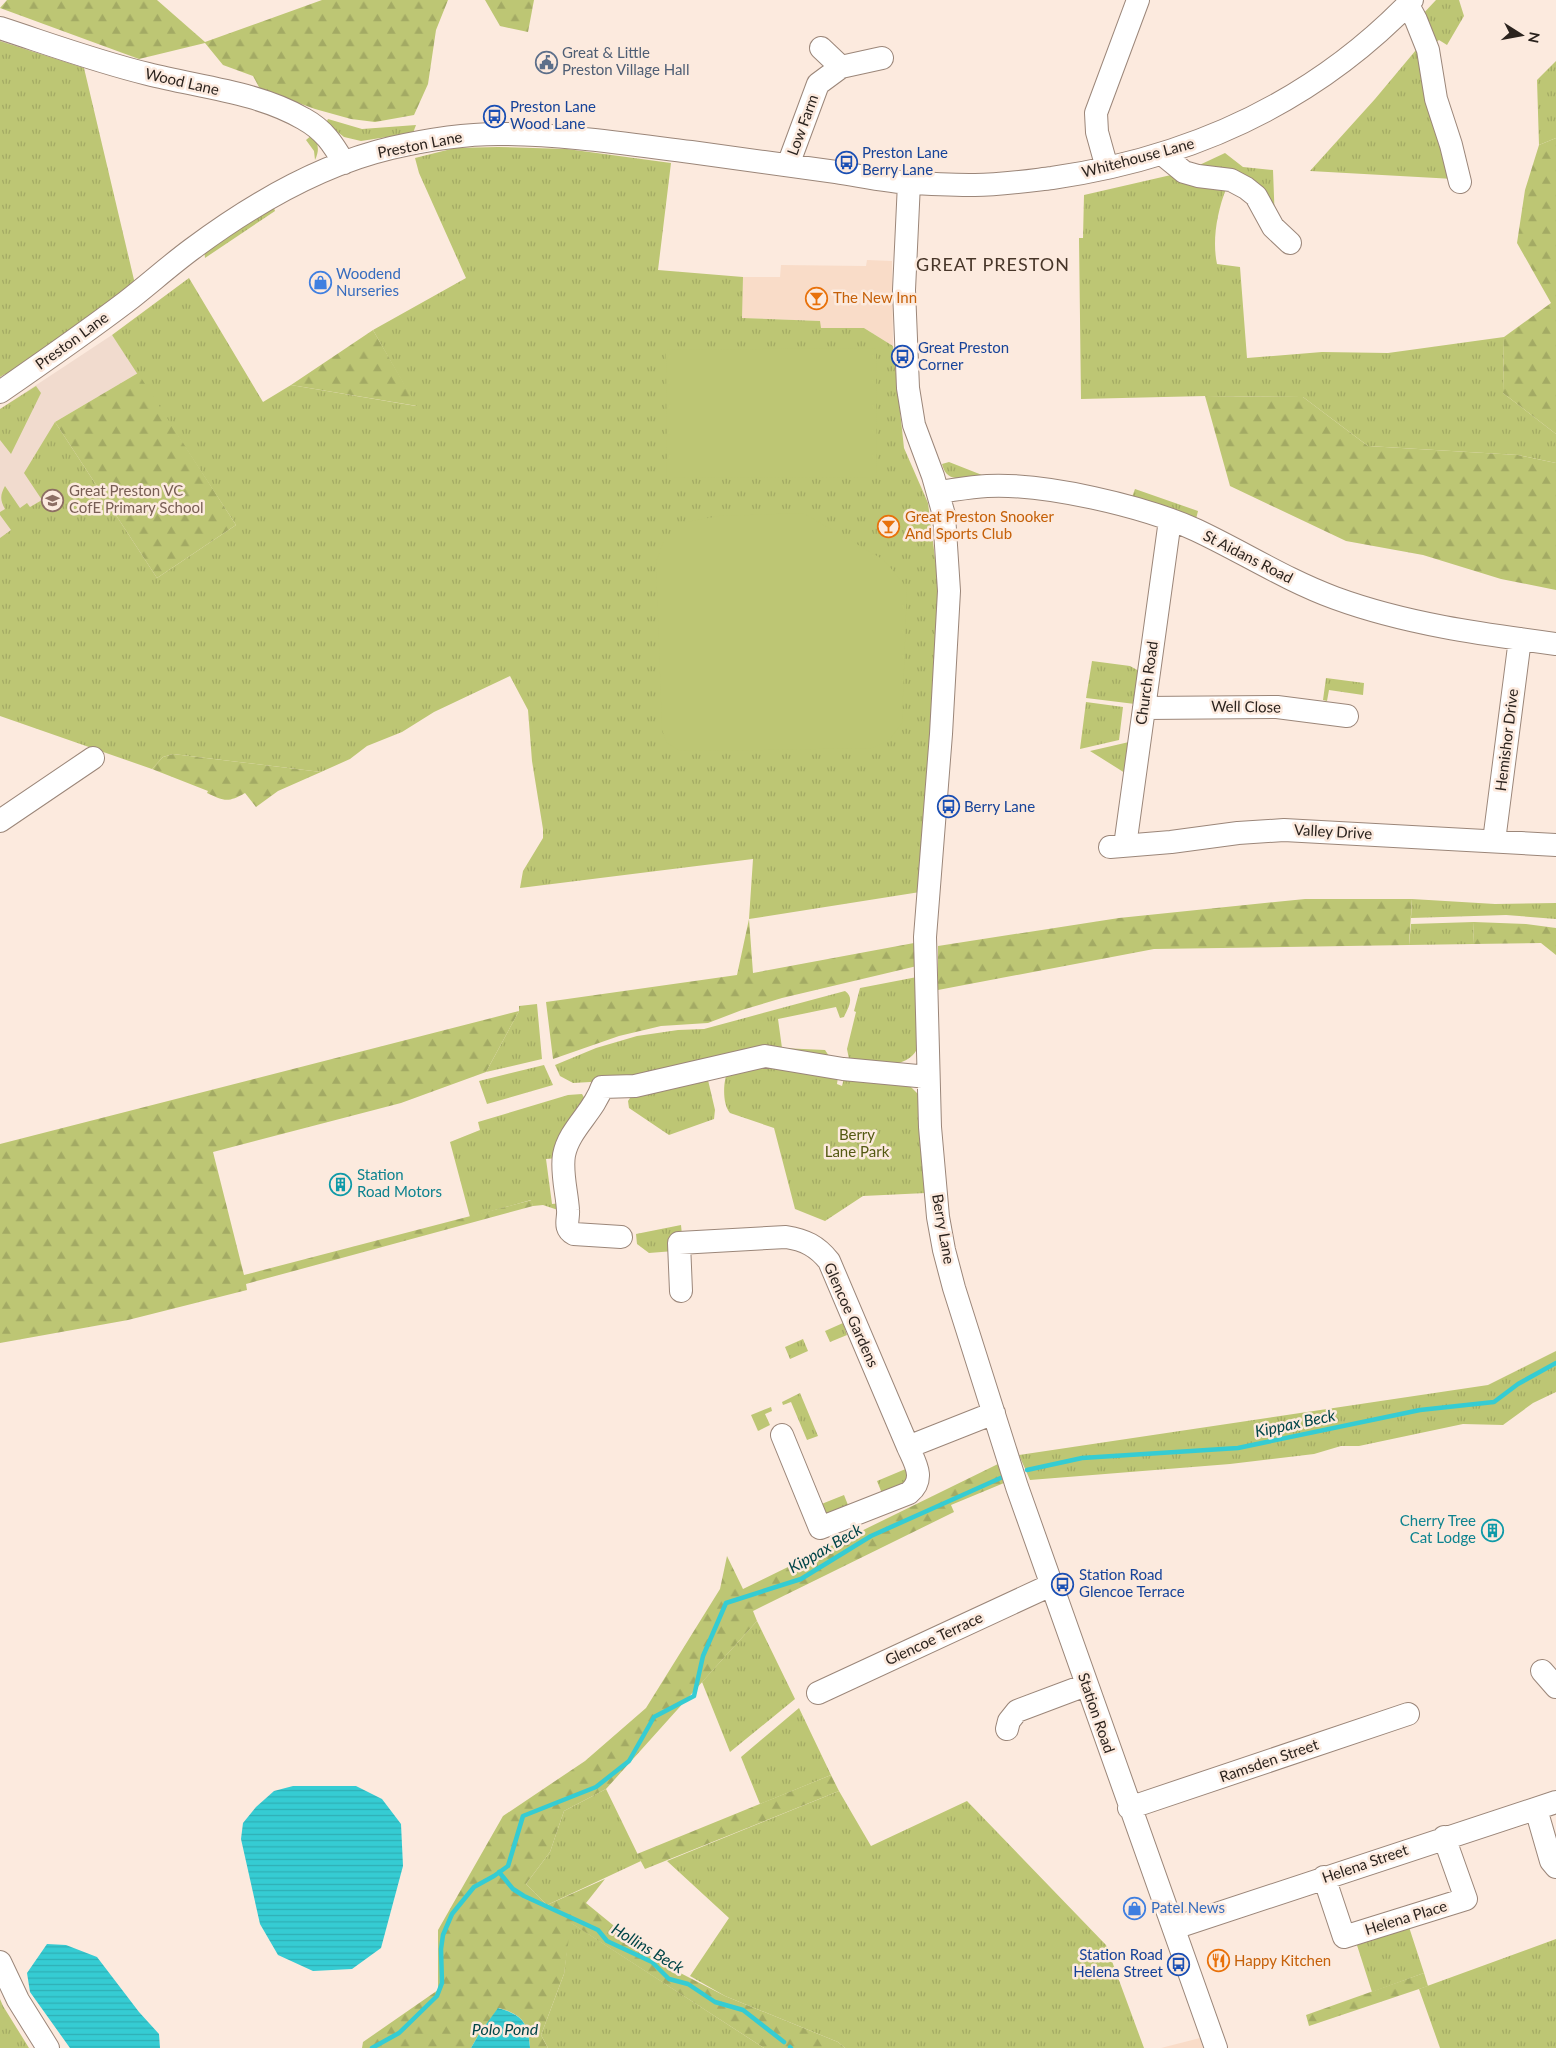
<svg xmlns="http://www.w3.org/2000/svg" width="1556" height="2048" font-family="Lato,sans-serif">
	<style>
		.built { fill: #f9dcc8 }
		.education { fill: #f1dbce }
		.grass { fill: url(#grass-tufts) }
		.forest { fill: url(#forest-firs) }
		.pitch { fill: #bdc674 }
		.water { fill: url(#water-rules) }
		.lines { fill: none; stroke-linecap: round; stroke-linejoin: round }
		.stream { stroke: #35ccd3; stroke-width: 4.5 }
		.minor-casing { stroke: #9b8679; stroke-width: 24 }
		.minor { stroke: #fff; stroke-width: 22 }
		.labels { text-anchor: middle; stroke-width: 5; stroke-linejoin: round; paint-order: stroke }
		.service-label { font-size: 15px; fill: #4e5e75; stroke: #fceade; text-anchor: start }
		.street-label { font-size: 15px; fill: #2b231e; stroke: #fceade }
		.transit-label { font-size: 15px; fill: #164399; stroke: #fceade; text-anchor: start }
		.shop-label { font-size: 15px; fill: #366cbe; stroke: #fceade; text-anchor: start }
		.food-label { font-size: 15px; fill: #c56008; stroke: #fceade; text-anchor: start }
		.education-label { font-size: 15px; fill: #785e54; stroke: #fceade; text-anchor: start }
		.park-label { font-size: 15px; fill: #545912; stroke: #fceade }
		.culture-label { font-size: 15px; fill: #0d838f; stroke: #fceade; text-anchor: start }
		.water-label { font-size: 16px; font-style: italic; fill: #004548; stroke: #fceade }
		.quarter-label { font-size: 18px; letter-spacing: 1px; fill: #473629; stroke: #fceade }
	</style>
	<defs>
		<pattern id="grass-tufts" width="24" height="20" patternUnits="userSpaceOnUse" patternTransform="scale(1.25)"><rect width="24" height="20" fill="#bdc674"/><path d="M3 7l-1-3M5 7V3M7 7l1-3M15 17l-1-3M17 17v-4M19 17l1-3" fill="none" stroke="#a3aa64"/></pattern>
		<pattern id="forest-firs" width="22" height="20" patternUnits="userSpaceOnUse" patternTransform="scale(1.25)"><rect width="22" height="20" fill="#bdc674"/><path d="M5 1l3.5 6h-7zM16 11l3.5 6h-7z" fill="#a3aa64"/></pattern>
		<pattern id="water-rules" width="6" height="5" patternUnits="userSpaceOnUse" patternTransform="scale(1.25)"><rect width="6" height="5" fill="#35ccd3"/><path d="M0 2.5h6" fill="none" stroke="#2fafb5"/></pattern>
	</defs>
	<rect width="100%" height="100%" fill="#fceade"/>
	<path class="built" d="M867 260 892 261 893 346 864 328H820V321L741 318 743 277H780L781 265 866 266Z
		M1200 2038 1203 2048H1161Z"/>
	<path class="education" d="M112 335 138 373 55 422 157 578 0 688V409Z"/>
	<path class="grass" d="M1436 0H1459L1464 16 1447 45 1439 40 1433 44 1421 16Z
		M0 41 84 68 135 284 8 377 5 374 0 377Z
		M1421 44 1454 179 1310 171 1375 99Z
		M1556 61V138L1539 145 1537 80Z
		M328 119 362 129 416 125 413 133 361 141 344 137 326 123Z
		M313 134C318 144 320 149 315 160L314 151 306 140Z
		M498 147 567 149 671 163 658 270 743 277 742 318 820 321 821 328H864L893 346 904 448 928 503 939 589 920 892 749 919 753 859 520 888 523 871 543 838V829L532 761 528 710 510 676 434 712 402 732 367 746 350 759 321 772 173 754 163 757 152 769 0 716V538L11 530 0 515V512L5 509C0 500 0 495 5 486L20 508 27 503 30 507 42 500 24 473 55 422 157 578 236 525 112 335 189 278 263 402 291 385 416 406 373 330 466 278 419 173 415 158 455 148Z
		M1225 153 1243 167 1273 170 1275 223 1267 209 1193 168Z
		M1171 175 1226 189C1217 212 1212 241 1217 264L1240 267 1247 358 1322 352 1388 353 1504 337 1503 393 1556 434V463L1518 455 1368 446 1303 397 1205 396 1081 399 1079 238H1083L1084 195Z
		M274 208 275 211 205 258 204 249Z
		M36 386 41 393 11 454 0 440V409Z
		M949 462 982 475C965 477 947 485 942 464Z
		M1135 489 1198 511 1196 519 1132 497Z
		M1092 661 1130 666 1139 671 1135 704 1086 698Z
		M1326 678 1364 683 1363 695 1329 690 1327 701 1323 700Z
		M1086 702 1123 707 1119 740 1080 749Z
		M1129 742 1125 773 1090 751Z
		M1412 899 1495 904 1556 903V919L1506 915 1411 918Z
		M1474 922 1473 944 1409 945 1411 924Z
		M917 977 918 1047C914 1056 908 1060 899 1063L849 1059 847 1049 856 1012 854 1011 860 988Z
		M845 991C855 998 848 1008 844 1017L840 1018 836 1007 778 1019 782 1048 825 1050 831 1059 783 1051 625 1080 573 1083 560 1076 555 1065 596 1048 637 1036 678 1030 704 1029Z
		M537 1004 542 1059 486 1072 519 1011V1006Z
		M759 1062 838 1077 837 1084 842 1086 844 1078 910 1086 919 1095 926 1193 863 1196 825 1221 795 1209 774 1128 730 1113C722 1104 723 1081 728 1070Z
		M544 1065 553 1085 487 1104 479 1081Z
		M708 1080 715 1110 714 1119 669 1135 629 1108 628 1101 630 1098Z
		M582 1094 586 1101 558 1158 546 1159 552 1204 562 1203 561 1211 543 1205 533 1206 531 1200 470 1217 450 1142 480 1130 478 1122 568 1095Z
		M681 1225 682 1235 674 1251 649 1253 637 1244 636 1234Z
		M843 1323 847 1335 830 1342 825 1331Z
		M803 1339 808 1351 790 1359 785 1347Z
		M1556 1351V1392L1533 1403 1503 1425 1463 1424 1359 1446H1341L1314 1454 1230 1464 1030 1480 1019 1455 1488 1385Z
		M800 1393 818 1436 807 1440 791 1402 783 1405 782 1402Z
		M771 1407 772 1411 765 1414 770 1425 758 1431 751 1415Z
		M908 1468 909 1480 883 1496 877 1481Z
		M844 1495 850 1510 827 1514 819 1505Z
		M757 1621 795 1699 730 1752 702 1682Z
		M799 1708 831 1775 760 1804 741 1757Z
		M606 1789 641 1861 547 1905 526 1884 550 1852 564 1811Z
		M839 1791 871 1846 967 1801 1106 1945 1144 2048H845L838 2042 725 1996 690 1976 729 1918 667 1861Z
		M570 1922 764 2048H548L541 2035 564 1974Z
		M1408 1924 1424 1973 1372 1992 1355 1939Z
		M1556 1939V2048H1440L1419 1989Z
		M0 1999 3 2006 29 2048H0Z"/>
	<path class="forest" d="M7 0H157L205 42 322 0H448L436 30 428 84 414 115 375 122 351 119 315 109 260 89 253 76 223 65 205 43 139 59 0 8Z
		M485 0H534L528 32 500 26Z
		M1556 138V434L1503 393 1504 337 1551 303 1517 243 1525 190 1539 145Z
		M373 330 417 406 291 385Z
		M138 373 236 525 157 578 55 422Z
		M1205 396 1303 397 1368 446 1518 455 1556 463V590L1501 579 1423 555 1346 541 1230 486Z
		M173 754 321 772 278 791 256 807 245 793C228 803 224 801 207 793L208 791 152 769 163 757Z
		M1305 899H1412L1409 945 1154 949 938 990V946L1119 918Z
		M749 919 753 973 914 943 917 966 782 998 742 1010 708 1023 661 1026 619 1036 553 1059 546 1002 737 975Z
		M1474 922 1526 924 1556 928V955L1541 943 1473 944Z
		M519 1011 486 1072 401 1103 213 1152 244 1275 532 1200 533 1206 246 1284 247 1290 128 1320 0 1343V1144Z
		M998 1464 1004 1483 951 1505 954 1512 753 1611 757 1621 606 1789 564 1811 550 1852 526 1884 547 1905 605 1879 586 1903 657 1961 725 1996 838 2042 845 2048H764L571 1923 564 1974 541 2035 548 2048H530C528 2023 523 2015 499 2008L479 2034 471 2048H362L363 2042 438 1990V1930L503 1816 585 1761 646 1708 720 1589 727 1556 743 1589Z
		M831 1775 839 1791 645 1869 637 1854Z
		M1424 1973 1428 1986 1309 2026 1306 2015Z"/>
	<path class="pitch" d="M876 348 877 477 667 478 666 350Z
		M803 513 884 560 907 588 902 723 890 739 872 748 716 751 679 750 667 743 662 730 656 562 664 540 681 523 719 516Z"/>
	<path class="water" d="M293 1786H356L382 1799 401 1824 403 1866 381 1948 352 1969 313 1971 278 1955 260 1924 241 1839 243 1823 256 1807 274 1791Z
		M47 1944 66 1945 97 1957 139 2012 159 2034 160 2048H70L30 1992 27 1973Z
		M498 2008C523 2015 528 2023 530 2048H471L479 2034Z"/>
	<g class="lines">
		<path class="stream" d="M1027 1470 1082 1458 1238 1448 1420 1410 1494 1402 1518 1384 1556 1363
			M499 1872 513 1889 524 1896 598 1930 607 1941 652 1962 669 1979 688 1984 715 2002 743 2010 784 2042
			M790 2047 791 2048
			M372 2048 399 2033 437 1996 442 1983 441 1949 443 1935 452 1914 474 1887 494 1876 508 1866 523 1816 596 1787 629 1761 654 1717 694 1696 703 1656 726 1603 801 1579 871 1536 1005 1476"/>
		<defs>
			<path id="minor" d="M1408 5 1416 20 1428 50 1436 99 1451 145 1460 182
				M0 28C49 44 98 62 148 74 199 87 258 92 304 119 324 130 333 144 344 163
				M821 48 841 67
				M1162 154 1184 172 1198 176 1231 180 1246 188 1256 196 1273 227 1290 243
				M788 165 818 84 841 67 882 58
				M1107 168 1097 132 1096 113 1138 0
				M909 183 904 290 908 388 914 425 933 476 944 515 949 591 941 734 925 937 930 1127 938 1217 944 1250 954 1288 1017 1487 1216 2048
				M0 392C42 363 85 333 126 302 148 285 169 266 192 249 251 205 319 165 391 148 426 140 463 134 498 134 562 134 627 144 691 152 739 159 788 165 836 172 862 176 888 182 913 183 933 184 954 185 975 185 1000 185 1027 181 1052 178 1191 158 1314 102 1412 0
				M938 492C954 490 970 487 987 486 1045 483 1143 506 1196 530 1243 552 1286 580 1335 598 1406 624 1481 634 1556 644
				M1144 708 1277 707 1347 716
				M0 821 93 758
				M1494 841 1520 639
				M1125 846 1170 520
				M1110 847 1171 842 1238 833 1284 830 1556 845
				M621 1237 574 1234C563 1228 569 1219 568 1210 567 1193 561 1172 564 1155 569 1129 594 1112 602 1087L635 1086 765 1056 843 1069 928 1077
				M681 1291 679 1243 786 1237C805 1240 817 1246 829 1261L908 1447 994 1413
				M782 1435 820 1528 909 1493C926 1479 915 1463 908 1447
				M1542 1671 1556 1687
				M818 1693 1051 1585
				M1007 1729 1009 1721 1017 1711 1086 1685
				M1129 1808 1408 1714
				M1536 1809 1551 1861 1556 1867
				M1324 1877 1344 1937 1466 1899 1444 1837
				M1174 1928 1556 1802
				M0 1962 18 2000 48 2048"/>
		</defs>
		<use href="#minor" class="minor-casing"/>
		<use href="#minor" class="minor"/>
	</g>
	<defs>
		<symbol id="civic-ring" viewBox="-11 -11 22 22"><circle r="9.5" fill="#fceade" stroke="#5c6f8a" stroke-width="1.5"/><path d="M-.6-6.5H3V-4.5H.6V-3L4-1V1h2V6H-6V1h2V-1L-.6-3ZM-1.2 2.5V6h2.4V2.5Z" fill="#5c6f8a"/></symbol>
		<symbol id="bus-ring" viewBox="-11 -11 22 22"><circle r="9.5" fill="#fceade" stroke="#1a4fb4" stroke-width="1.5"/><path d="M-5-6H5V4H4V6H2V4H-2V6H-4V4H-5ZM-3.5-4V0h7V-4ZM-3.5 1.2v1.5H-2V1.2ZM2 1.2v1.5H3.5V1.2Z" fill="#1a4fb4"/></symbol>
		<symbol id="shop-ring" viewBox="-11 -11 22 22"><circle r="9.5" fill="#fceade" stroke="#3f7fe0" stroke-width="1.5"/><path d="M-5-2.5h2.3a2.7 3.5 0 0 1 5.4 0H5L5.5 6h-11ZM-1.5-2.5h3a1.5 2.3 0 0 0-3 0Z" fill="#3f7fe0"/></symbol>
		<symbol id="bar-ring" viewBox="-11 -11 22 22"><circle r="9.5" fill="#fceade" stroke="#e8710a" stroke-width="1.5"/><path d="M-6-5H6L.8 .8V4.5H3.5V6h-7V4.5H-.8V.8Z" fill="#e8710a"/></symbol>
		<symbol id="school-ring" viewBox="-11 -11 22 22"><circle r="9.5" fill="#fceade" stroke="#8d6e63" stroke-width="1.5"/><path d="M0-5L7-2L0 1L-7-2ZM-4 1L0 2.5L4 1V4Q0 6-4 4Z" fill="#8d6e63"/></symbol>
		<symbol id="building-ring" viewBox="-11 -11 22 22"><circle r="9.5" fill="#fceade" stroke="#0f9aa8" stroke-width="1.5"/><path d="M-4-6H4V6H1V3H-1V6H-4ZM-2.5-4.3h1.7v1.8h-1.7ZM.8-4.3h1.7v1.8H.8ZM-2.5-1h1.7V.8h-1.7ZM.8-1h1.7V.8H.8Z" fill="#0f9aa8"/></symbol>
		<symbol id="restaurant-ring" viewBox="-11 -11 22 22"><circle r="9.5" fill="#fceade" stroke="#e8710a" stroke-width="1.5"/><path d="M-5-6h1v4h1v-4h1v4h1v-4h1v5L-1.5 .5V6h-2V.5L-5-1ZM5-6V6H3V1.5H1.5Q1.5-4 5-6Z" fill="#e8710a"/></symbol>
	</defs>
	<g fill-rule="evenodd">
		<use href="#civic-ring" x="534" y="50" width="25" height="25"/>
		<use href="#bus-ring" x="482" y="104" width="25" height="25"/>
		<use href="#bus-ring" x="834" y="150" width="25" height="25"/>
		<use href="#shop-ring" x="308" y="270" width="25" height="25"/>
		<use href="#bar-ring" x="804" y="286" width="25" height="25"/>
		<use href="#bus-ring" x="890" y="344" width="25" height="25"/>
		<use href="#school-ring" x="40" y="488" width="25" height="25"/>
		<use href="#bar-ring" x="876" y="514" width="25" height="25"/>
		<use href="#bus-ring" x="936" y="794" width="25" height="25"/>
		<use href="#building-ring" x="328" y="1172" width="25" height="25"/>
		<use href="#building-ring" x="1480" y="1518" width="25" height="25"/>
		<use href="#bus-ring" x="1050" y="1572" width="25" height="25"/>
		<use href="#shop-ring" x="1122" y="1896" width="25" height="25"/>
		<use href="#restaurant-ring" x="1206" y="1948" width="25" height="25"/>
		<use href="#bus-ring" x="1166" y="1952" width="25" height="25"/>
	</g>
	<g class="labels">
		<g class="service-label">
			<text x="562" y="58">Great &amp; Little<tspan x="562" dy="17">Preston Village Hall</tspan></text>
		</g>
		<g class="street-label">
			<text transform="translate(182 82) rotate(13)" y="5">Wood Lane</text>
			<text transform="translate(803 125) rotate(-70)" y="5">Low Farm</text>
			<text transform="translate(420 145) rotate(-11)" y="5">Preston Lane</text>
			<text transform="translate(1138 158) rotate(-15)" y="5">Whitehouse Lane</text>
			<text transform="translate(72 341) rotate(-36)" y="5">Preston Lane</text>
			<text transform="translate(1248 557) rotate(27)" y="5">St Aidans Road</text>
			<text transform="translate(1147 683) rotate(-82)" y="5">Church Road</text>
			<text transform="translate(1246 707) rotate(1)" y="5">Well Close</text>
			<text transform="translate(1507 740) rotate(-83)" y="5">Hemishor Drive</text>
			<text transform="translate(1333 832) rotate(3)" y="5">Valley Drive</text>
			<text transform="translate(943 1229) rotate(80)" y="5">Berry Lane</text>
			<text transform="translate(851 1315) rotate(66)" y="5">Glencoe Gardens</text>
			<text transform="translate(934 1639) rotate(-25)" y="5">Glencoe Terrace</text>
			<text transform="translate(1096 1713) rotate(71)" y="5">Station Road</text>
			<text transform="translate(1269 1761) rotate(-19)" y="5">Ramsden Street</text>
			<text transform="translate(1365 1864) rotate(-19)" y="5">Helena Street</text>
			<text transform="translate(1406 1918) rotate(-17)" y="5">Helena Place</text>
		</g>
		<g class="transit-label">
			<text x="510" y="112">Preston Lane<tspan x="510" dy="17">Wood Lane</tspan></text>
			<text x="862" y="158">Preston Lane<tspan x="862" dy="17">Berry Lane</tspan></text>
			<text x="918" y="353">Great Preston<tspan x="918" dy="17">Corner</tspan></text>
			<text x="964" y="812">Berry Lane</text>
			<text x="1079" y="1580">Station Road<tspan x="1079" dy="17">Glencoe Terrace</tspan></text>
			<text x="1163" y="1960" text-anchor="end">Station Road<tspan x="1163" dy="17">Helena Street</tspan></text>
		</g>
		<g class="shop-label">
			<text x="336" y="279">Woodend<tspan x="336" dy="17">Nurseries</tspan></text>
			<text x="1151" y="1913">Patel News</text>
		</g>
		<g class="food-label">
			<text x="833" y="303">The New Inn</text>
			<text x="905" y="522">Great Preston Snooker<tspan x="905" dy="17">And Sports Club</tspan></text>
			<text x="1234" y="1966">Happy Kitchen</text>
		</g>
		<g class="education-label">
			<text x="69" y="496">Great Preston VC<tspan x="69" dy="17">CofE Primary School</tspan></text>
		</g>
		<g class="park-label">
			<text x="857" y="1140">Berry<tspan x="857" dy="17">Lane Park</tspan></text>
		</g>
		<g class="culture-label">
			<text x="357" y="1180">Station<tspan x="357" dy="17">Road Motors</tspan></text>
			<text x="1476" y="1526" text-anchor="end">Cherry Tree<tspan x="1476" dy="17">Cat Lodge</tspan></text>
		</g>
		<g class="water-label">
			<text transform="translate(1295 1423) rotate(-12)" y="6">Kippax Beck</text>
			<text transform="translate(825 1548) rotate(-30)" y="6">Kippax Beck</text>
			<text transform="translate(648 1948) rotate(31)" y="6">Hollins Beck</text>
			<text x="505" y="2035">Polo Pond</text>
		</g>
		<g class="quarter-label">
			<text x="993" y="271">GREAT PRESTON</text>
		</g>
	</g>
	<g transform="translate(1521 35) rotate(101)" stroke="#fceade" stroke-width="4" paint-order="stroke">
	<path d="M0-4L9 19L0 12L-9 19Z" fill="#2b231e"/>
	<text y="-8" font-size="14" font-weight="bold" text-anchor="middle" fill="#2b231e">N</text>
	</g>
</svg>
